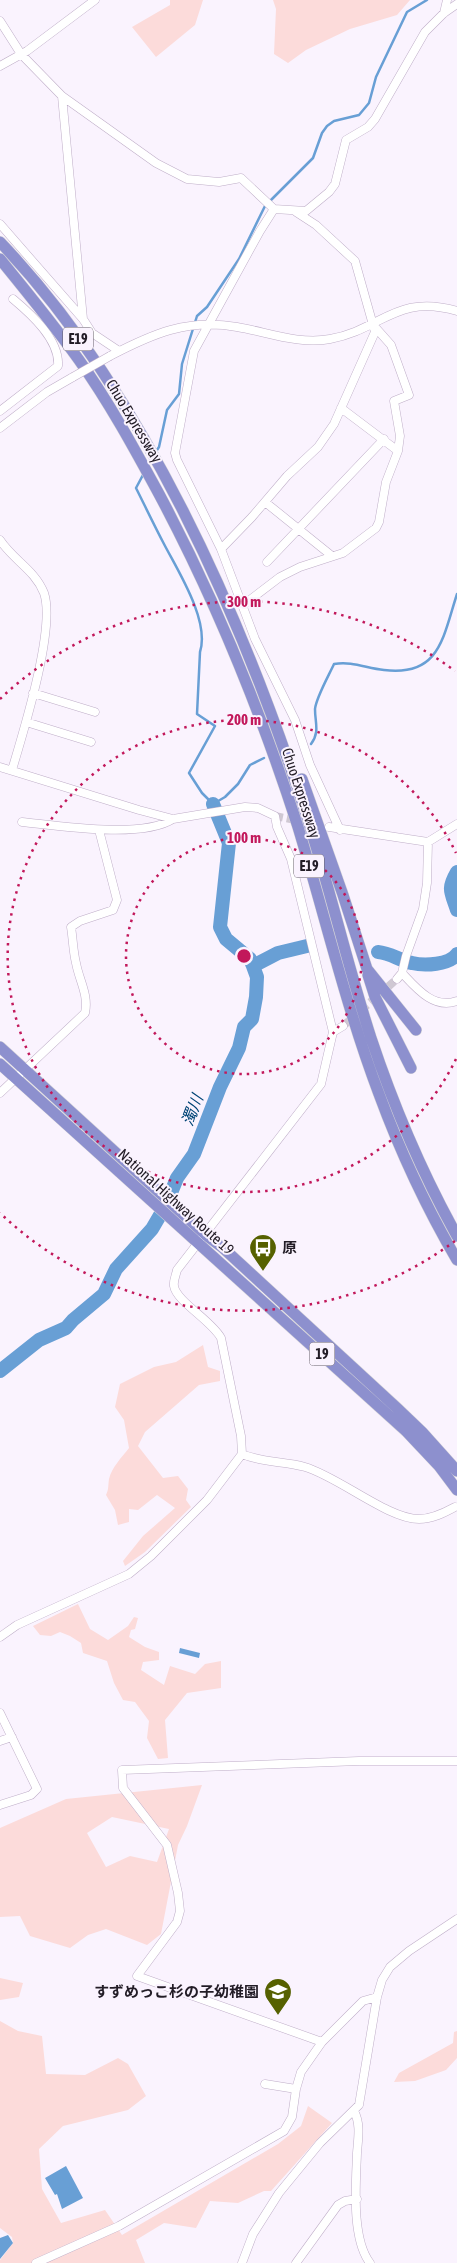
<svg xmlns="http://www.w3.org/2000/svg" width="457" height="2263" font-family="'Asap Condensed','Noto Sans JP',sans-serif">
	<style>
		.green { fill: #fcdbda; fill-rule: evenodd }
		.water { fill: #689fd5 }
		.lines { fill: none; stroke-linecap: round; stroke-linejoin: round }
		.stream { stroke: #689fd5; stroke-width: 2.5 }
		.river { stroke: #689fd5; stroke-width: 14 }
		.minor-tunnel { stroke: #cfc8d3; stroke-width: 8; stroke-dasharray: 8 4; stroke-linecap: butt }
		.minor-casing { stroke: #bfaec8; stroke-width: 9 }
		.highway-casing { stroke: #d7d6d8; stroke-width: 12 }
		.minor { stroke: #fff; stroke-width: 8 }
		.highway { stroke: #8d90ce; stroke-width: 11 }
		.minor-bridge-casing { stroke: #bfaec8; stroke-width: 9; stroke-linecap: butt }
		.minor-bridge { stroke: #fff; stroke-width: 8 }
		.ring { fill: none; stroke: #c2185b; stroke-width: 2.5; stroke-dasharray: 2.5 5 }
		.labels { text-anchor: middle; stroke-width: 4; stroke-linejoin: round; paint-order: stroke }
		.shield { fill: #faf3fe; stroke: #635c67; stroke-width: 1 }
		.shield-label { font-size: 14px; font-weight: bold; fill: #221c26 }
		.street-label { font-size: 15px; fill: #221c26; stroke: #faf3fe }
		.poi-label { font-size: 15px; font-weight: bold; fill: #221c26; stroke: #faf3fe; text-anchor: start }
		.water-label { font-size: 16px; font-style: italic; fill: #014476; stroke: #faf3fe }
		.centre { fill: #c2185b; stroke: #faf3fe; stroke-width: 2.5 }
		.ring-label { font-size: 15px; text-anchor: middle; font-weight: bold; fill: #c2185b; stroke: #faf3fe; stroke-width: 4; stroke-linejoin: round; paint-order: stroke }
	</style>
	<rect width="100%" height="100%" fill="#faf3fe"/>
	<path class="green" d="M170 0H203L195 25 156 57 132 27 170 5Z
		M273 0H410L397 15 350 29 306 50 288 63 274 54 276 9Z
		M203 1345 208 1367 220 1371V1381L199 1385 145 1432 138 1446 163 1478 178 1476 188 1489 186 1500 191 1507 145 1552 125 1566 123 1561 143 1536 175 1508 157 1495 138 1510 129 1509V1522L118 1525 115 1510 106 1495C109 1489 108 1485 109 1479 112 1467 122 1457 129 1448L124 1420 115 1407 120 1384 154 1367 176 1362Z
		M78 1604 90 1629 108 1640 128 1626 134 1617 138 1618 135 1629 131 1630 129 1637 145 1647 159 1652V1660L143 1662 141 1670 164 1685 170 1666 195 1674 205 1664 221 1661V1688L187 1693 165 1720 168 1758 158 1759 147 1738 149 1721 135 1702 123 1700 114 1683 107 1661 83 1653 81 1643 70 1636 60 1632 51 1636 40 1635 33 1626Z
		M202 1785 187 1826 178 1845 161 1934 147 1945 106 1929 88 1935 70 1948 30 1936 20 1916 0 1917V1828L66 1799ZM112 1817 169 1829 157 1862 130 1856 106 1867 87 1833Z
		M0 1978 23 1983 19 1997 0 2000Z
		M0 2021 18 2031 42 2036 46 2074 85 2075 118 2058 128 2064 146 2096 128 2110 63 2126 39 2149 42 2189 61 2223 105 2210 122 2235 278 2144 301 2126 308 2106 332 2123 271 2191H264L238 2203 210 2201 196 2228 164 2223 136 2240 145 2263H0V2260L13 2243 12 2237 0 2228Z
		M457 2031V2058L446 2070 415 2081 394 2082 399 2073 453 2043 454 2032Z"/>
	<path class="water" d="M180 1648 200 1653 199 1658 179 1653Z
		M66 2166 83 2198 62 2209 57 2194 55 2195 45 2178Z
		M8 2235 13 2243 0 2259V2238Z"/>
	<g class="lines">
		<path class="stream" d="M155 453 159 447 167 410 179 394 182 364 197 316 207 307 239 259 265 206 313 158 322 133 327 126 334 121 359 115 369 103 376 77 407 12 427 0
			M144 473 136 488C145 506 154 525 164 544 178 571 210 621 200 652L197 714 215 726 189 773 202 793 213 804 225 797 238 784 250 765 264 758
			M311 744C320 732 315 723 315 709 316 698 329 675 334 664 352 661 366 668 384 670 440 677 443 637 457 594"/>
		<path class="river" d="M457 872C447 889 451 892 457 910
			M378 952C391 953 400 961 412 963 424 966 450 965 457 954
			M253 966 278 953 307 946
			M0 1371 39 1340 66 1328 73 1320 104 1294 116 1269 152 1229 166 1205 177 1178 194 1154 220 1087 239 1048 244 1027 252 1019 256 997 257 977 253 966 250 959 226 939 220 927 229 843 213 804"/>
		<path class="minor-tunnel" d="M275 816 300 821
			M343 1026 397 979"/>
		<defs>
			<path id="minor" d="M444 13 447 0
				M0 21 21 54 62 96 83 319
				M0 66 27 51 95 0
				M62 96 156 163 187 179 219 182 241 178 274 209
				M0 224 83 319 92 333 119 351
				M375 327 391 345 409 395 394 401 400 436 398 451
				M110 356C152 334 188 318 237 327 267 332 299 345 330 339 381 330 397 293 457 311
				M0 411 58 366C60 340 31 314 13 299
				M0 428 47 392 73 377
				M265 502 332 556
				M0 540C13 560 35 570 44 593 56 628 23 733 12 770
				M221 549 252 517 287 476 318 447 334 424 375 332 355 261 316 225 296 212
				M267 562 384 439
				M242 606 280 577 300 567 343 553 376 528 379 522 386 482 398 451 341 408
				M33 693 95 712
				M26 722 91 742
				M0 767 139 810 173 819 245 807 258 808 275 816 277 827 291 859 333 1032
				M22 822C60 826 142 839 173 819
				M329 827 428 842 457 824
				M340 830 310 765 295 720 255 639 221 549 177 460 175 453 194 351 260 231 274 209 306 211 329 192 335 184 346 140 368 127 375 119 425 32 444 13 457 4
				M402 973C416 988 434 1010 457 1001
				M397 979 402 973 406 956 423 909 427 883 428 842
				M0 1093 85 1013C89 995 79 980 76 963 73 951 73 939 71 927L80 921 113 910 117 900 99 830
				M242 1454C262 1463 284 1461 305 1467 339 1477 388 1519 419 1519 432 1519 444 1513 455 1507
				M0 1637 17 1625 129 1574 151 1556 207 1500 242 1454 241 1436 221 1338C212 1321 176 1301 174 1286 173 1281 176 1275 177 1270L321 1084 333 1032 343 1026
				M0 1713 37 1789 31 1795 0 1805
				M0 1741 12 1737
				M322 2042 137 1976 177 1922 180 1911 178 1893 167 1845 123 1788 122 1770 359 1761H457
				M265 2084 296 2089
				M354 2111C361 2124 358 2139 357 2153 356 2183 351 2238 370 2263
				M36 2263 119 2226 284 2131 292 2117 296 2089 301 2072 322 2042 363 2001 377 1997
				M242 2263 253 2234 279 2193 320 2143 359 2105 377 1997 382 1980 390 1967 409 1951 457 1919
				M296 2263 338 2205 345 2201 357 2199"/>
			<path id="highway" d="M0 242C144 393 242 617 306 814 330 888 347 964 371 1038 394 1107 422 1173 457 1236
				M0 259C27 292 54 325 79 360 109 402 134 448 159 494 216 601 261 712 298 827 325 916 346 1007 379 1094 400 1151 426 1207 457 1260
				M302 779 343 895 367 969 416 1030
				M368 975 375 997 411 1068
				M0 1047 206 1235 222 1247 398 1409 422 1432 457 1471
				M0 1064 406 1431 439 1466 457 1490"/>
		</defs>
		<use href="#minor" class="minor-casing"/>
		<use href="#highway" class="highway-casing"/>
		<use href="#minor" class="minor"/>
		<use href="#highway" class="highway"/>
		<defs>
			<path id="minor-bridge" d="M73 377 110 356"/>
		</defs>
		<use href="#minor-bridge" class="minor-bridge-casing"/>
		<use href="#minor-bridge" class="minor-bridge"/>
	</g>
	<g class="ring">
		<circle cx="244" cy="956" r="118"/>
		<path d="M456 1059A236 236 0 1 1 456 853"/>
		<path d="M455 1241A354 354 0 0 1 0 1213M0 699A354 354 0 0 1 455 671"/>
	</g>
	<defs>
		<symbol id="bus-pin" viewBox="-11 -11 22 30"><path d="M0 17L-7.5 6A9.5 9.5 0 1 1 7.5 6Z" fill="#566100" stroke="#faf3fe"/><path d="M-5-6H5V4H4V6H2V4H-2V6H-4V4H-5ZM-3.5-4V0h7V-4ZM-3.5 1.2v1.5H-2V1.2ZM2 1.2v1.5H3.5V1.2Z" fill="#fff"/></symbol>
		<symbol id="school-pin" viewBox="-11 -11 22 30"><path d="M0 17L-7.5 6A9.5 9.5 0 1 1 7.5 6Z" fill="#566100" stroke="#faf3fe"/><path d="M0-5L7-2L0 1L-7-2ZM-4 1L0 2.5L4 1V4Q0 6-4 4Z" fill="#fff"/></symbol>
	</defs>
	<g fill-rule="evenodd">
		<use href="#bus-pin" x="247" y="1232" width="32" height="43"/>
		<use href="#school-pin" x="262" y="1976" width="32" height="43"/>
	</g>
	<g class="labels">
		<g class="shield">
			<rect x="63" y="327.5" width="30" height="23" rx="4"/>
			<rect x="294" y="854.5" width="30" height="23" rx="4"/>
			<rect x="309.5" y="1342.5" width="25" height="23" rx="4"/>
		</g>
		<g class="shield-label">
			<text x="78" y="344">E19</text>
			<text x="309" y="871">E19</text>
			<text x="322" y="1359">19</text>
		</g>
		<g class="street-label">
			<text transform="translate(134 421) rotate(59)" y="5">Chuo Expressway</text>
			<text transform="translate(301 793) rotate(72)" y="5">Chuo Expressway</text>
			<text transform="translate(176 1202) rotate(42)" y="5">National Highway Route 19</text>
		</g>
		<g class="poi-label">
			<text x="282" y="1253">原</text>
			<text x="259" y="1997" text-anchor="end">すずめっこ杉の子幼稚園</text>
		</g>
		<g class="water-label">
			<text transform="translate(192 1110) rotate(-69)" y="6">濁川</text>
		</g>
	</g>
	<circle cx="244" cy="956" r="8" class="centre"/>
	<g class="ring-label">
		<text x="244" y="607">300 m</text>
		<text x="244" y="725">200 m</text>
		<text x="244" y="843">100 m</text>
	</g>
</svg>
